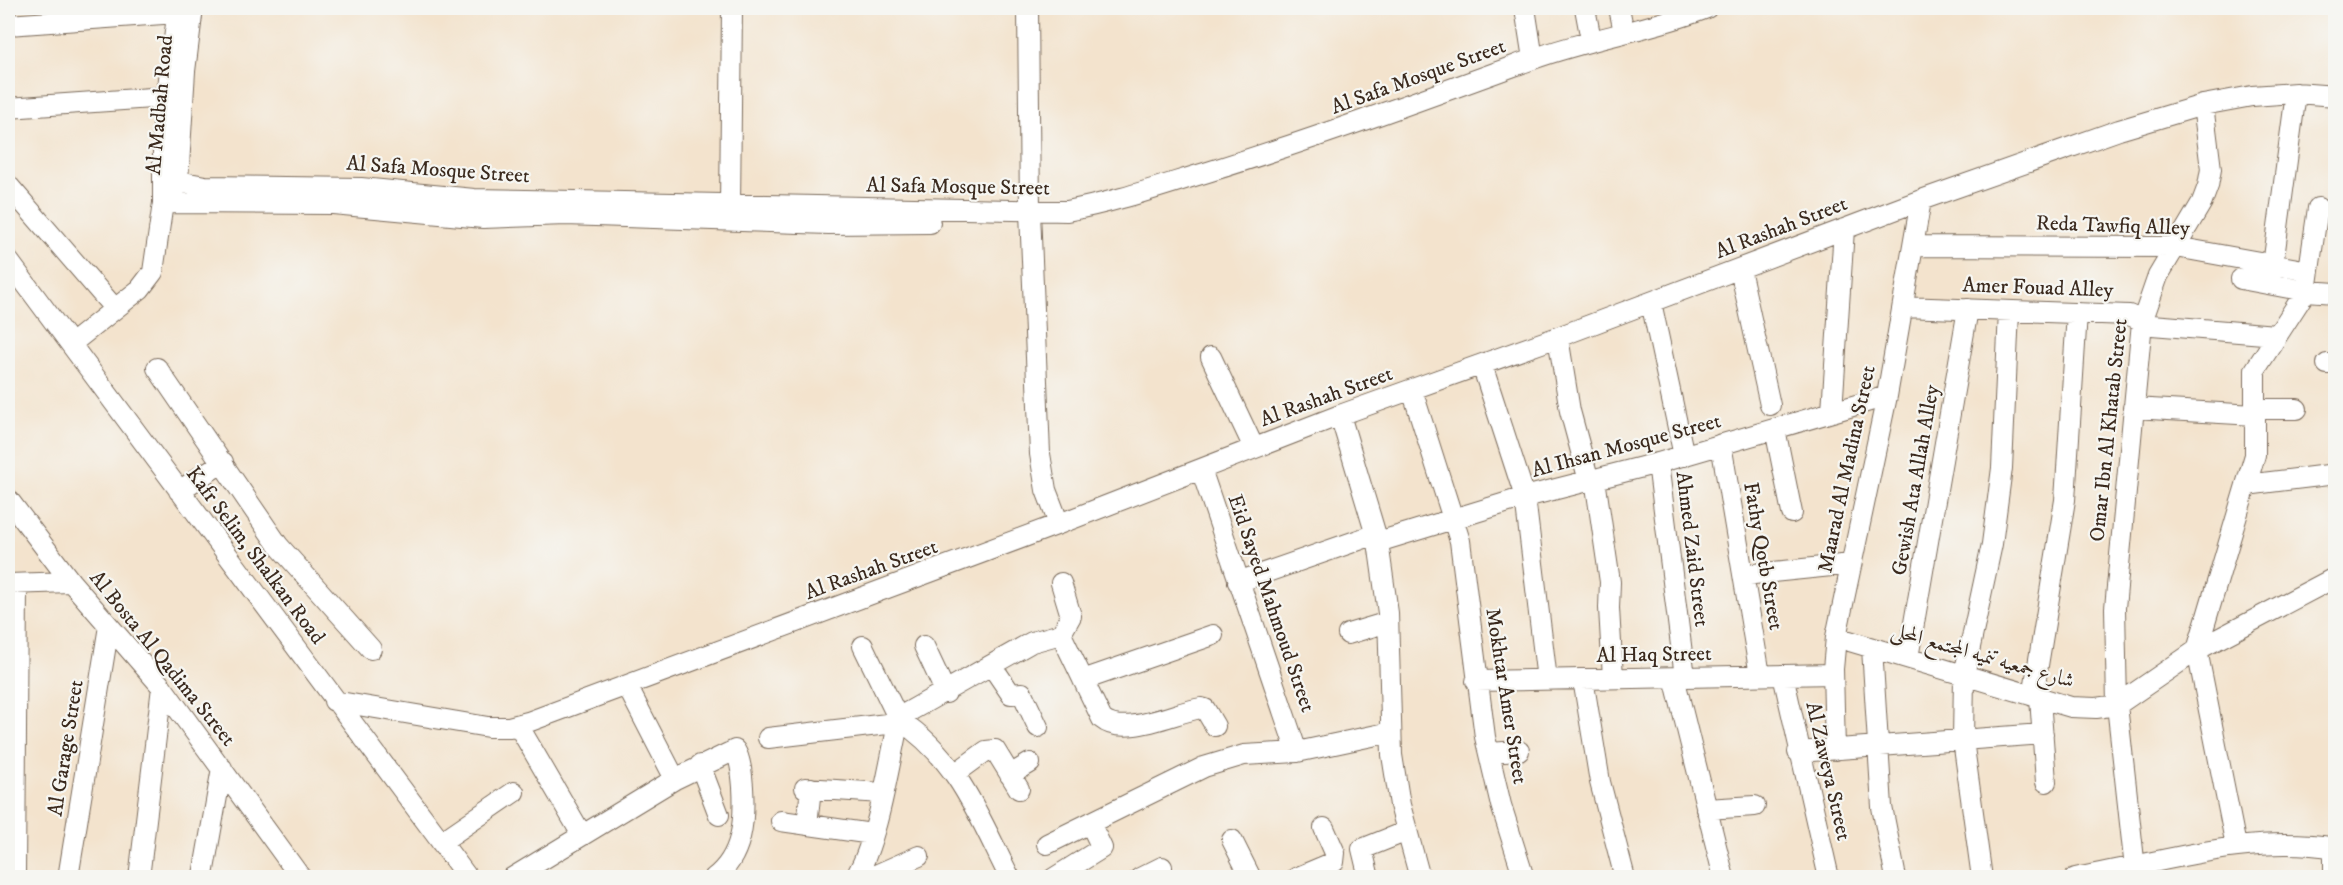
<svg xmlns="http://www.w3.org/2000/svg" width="2343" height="885" font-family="'IM FELL DW Pica',Amiri,serif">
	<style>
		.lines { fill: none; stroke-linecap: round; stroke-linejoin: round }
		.minor-casing { stroke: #7b6b5b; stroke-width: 22 }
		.minor { stroke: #fff; stroke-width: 20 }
		.labels { text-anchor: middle; stroke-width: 4.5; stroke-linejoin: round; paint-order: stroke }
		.street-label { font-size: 21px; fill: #3b2a1e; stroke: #f6f6f2 }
	</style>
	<rect width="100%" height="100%" fill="#f6f6f2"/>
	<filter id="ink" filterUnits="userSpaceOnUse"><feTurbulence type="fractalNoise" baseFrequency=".0167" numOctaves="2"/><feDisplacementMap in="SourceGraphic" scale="12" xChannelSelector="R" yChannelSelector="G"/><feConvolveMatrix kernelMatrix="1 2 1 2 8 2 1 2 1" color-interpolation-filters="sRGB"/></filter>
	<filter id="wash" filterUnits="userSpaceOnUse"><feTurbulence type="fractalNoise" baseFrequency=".008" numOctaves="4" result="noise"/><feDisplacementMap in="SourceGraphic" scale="24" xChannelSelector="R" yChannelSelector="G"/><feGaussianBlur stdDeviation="1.35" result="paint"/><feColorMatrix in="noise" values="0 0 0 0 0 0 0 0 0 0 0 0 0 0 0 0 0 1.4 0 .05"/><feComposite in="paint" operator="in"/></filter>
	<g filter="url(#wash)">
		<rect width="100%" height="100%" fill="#f3e3cd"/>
	</g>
	<g filter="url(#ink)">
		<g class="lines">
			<defs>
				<path id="minor" d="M1028 8 1030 212 1040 454 1046 490 1059 524
					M1525 8 1533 59
					M1585 8 1591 40
					M1619 8 1624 32
					M8 25 177 13
					M8 108 166 97
					M178 181 205 186 361 188 474 199 1067 211C1116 202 1164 185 1211 171 1320 137 1426 98 1533 59 1590 38 1651 30 1707 8
					M8 185 115 309
					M174 192 178 181 185 71 193 8
					M163 203 333 204 483 218 566 215 829 224 930 223
					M730 207 732 8
					M1914 246 2176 247 2309 271
					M8 260 468 878
					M2273 265 2296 93
					M1740 269 1770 405
					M2241 279 2306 291 2336 293
					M1651 302 1684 456
					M1903 307 2129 315 2152 325 2276 335
					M1558 337 1570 411 1589 481
					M71 344 140 289 153 272 163 203V126L178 8
					M1211 357 1254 448
					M2327 364H2336
					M1482 365 1525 497 1547 680
					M157 368 278 545 371 649
					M1412 390 1460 541 1485 737 1501 805 1524 878
					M2133 408 2255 415
					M2255 409H2297
					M1832 411 1844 229
					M1340 415 1378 542 1388 613 1392 755 1400 805 1420 878
					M1775 429 1792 513
					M1721 444 1760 675
					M1658 463 1685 677
					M1201 469 1297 752
					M1595 479 1610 582 1609 608 1613 678
					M2246 485 2336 474
					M179 491 223 462
					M8 499 71 582 162 687 301 878
					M1378 542 1525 497 1658 463 1887 396
					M1744 575 1851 564
					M1238 582 1376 534
					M1061 583 1071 616 1061 634 1102 719C1124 738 1175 712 1201 708L1205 709 1215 726
					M8 584 71 582
					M1348 634 1388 622
					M1836 637 2071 707 2096 708 2117 705 2197 650 2336 577
					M863 646 899 720
					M924 646 946 693
					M1872 648 1882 807 1896 878
					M1908 658 1968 309
					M992 666 1011 694 1022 693 1038 727
					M1783 675 1829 878
					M1674 677 1724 878
					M1583 679 1600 782 1625 878
					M1083 680 1213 635
					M1476 681 1833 674
					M627 686 675 779
					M2033 696 2065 500 2077 313
					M2040 698 2046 782
					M334 701 488 727H509L528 722 1059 524 1340 415 1558 337 1921 200 2119 130 2203 105 2252 96 2296 93 2336 96
					M899 720C958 758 979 817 1010 878
					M518 725 582 835
					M768 738 887 724 1032 642 1061 634
					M1835 750 1833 669 1836 637 1887 396 1921 200
					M1798 752 2043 734
					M1489 753 1519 751
					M700 765 719 815
					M956 773 986 751 995 750 1019 789
					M1010 775 1030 763
					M805 788 882 793
					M1706 809 1755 806
					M781 821 872 834
					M807 825 811 788
					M1232 840 1251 878
					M441 842 514 792
					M1047 844 1204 767 1244 755 1297 752 1391 732
					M2236 846 2197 650 2255 455V370L2306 291 2318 208
					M2334 848V878
					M203 875 222 768
					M15 878 17 584
					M68 878 109 626
					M139 878 162 687
					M512 878 675 779 735 750C741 760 742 775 743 787 745 820 743 856 714 878
					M855 878C878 842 889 763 899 720
					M869 878 919 856
					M1054 878 1102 848 1090 823
					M1140 878 1162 867
					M1296 878 1334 862 1335 853 1324 828
					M1369 878 1362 849 1407 831
					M1982 878 1963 740 1964 675 1992 544 2002 468 2009 311
					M2075 878C2161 863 2248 833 2336 848
					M2136 878 2117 705 2115 608 2142 322 2158 276 2202 202 2208 186 2211 169 2203 105"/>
			</defs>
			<use href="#minor" class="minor-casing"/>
			<use href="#minor" class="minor"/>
		</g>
	</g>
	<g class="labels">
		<g class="street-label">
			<text transform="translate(1418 76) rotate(-20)" y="7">Al Safa Mosque Street</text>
			<text transform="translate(159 105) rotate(-85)" y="7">Al Madbah Road</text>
			<text transform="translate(438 169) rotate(4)" y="7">Al Safa Mosque Street</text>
			<text transform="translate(958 186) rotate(1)" y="7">Al Safa Mosque Street</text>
			<text transform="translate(2113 225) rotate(2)" y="7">Reda Tawfiq Alley</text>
			<text transform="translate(1781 227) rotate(-21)" y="7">Al Rashah Street</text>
			<text transform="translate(2038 287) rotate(2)" y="7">Amer Fouad Alley</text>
			<text transform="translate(1326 396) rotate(-20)" y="7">Al Rashah Street</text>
			<text transform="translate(2108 430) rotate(-84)" y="7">Omar Ibn Al Khatab Street</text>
			<text transform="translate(1626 445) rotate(-15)" y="7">Al Ihsan Mosque Street</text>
			<text transform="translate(1846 469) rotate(-78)" y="7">Maarad Al Madina Street</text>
			<text transform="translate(1915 480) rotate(-80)" y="7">Gewish Ata Allah Alley</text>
			<text transform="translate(1693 549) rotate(83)" y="7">Ahmed Zaid Street</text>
			<text transform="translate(256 555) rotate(53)" y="7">Kafr Selim, Shalkan Road</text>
			<text transform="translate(1764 556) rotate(80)" y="7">Fathy Qotb Street</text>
			<text transform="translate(871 569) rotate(-20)" y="7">Al Rashah Street</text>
			<text transform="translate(1272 603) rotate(71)" y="7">Eid Sayed Mahmoud Street</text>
			<text transform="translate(1654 654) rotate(-1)" y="7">Al Haq Street</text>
			<text transform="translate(1983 655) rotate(16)" y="7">شارع جمعيه تنميه المجتمع المحلى</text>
			<text transform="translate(163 658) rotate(51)" y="7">Al Bosta Al Qadima Street</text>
			<text transform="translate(1507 696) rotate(81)" y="7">Mokhtar Amer Street</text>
			<text transform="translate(65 748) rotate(-81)" y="7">Al Garage Street</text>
			<text transform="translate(1829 771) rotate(77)" y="7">Al Zaweya Street</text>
		</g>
	</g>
	<rect width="2343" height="885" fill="none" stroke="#f6f6f2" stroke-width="30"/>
</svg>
